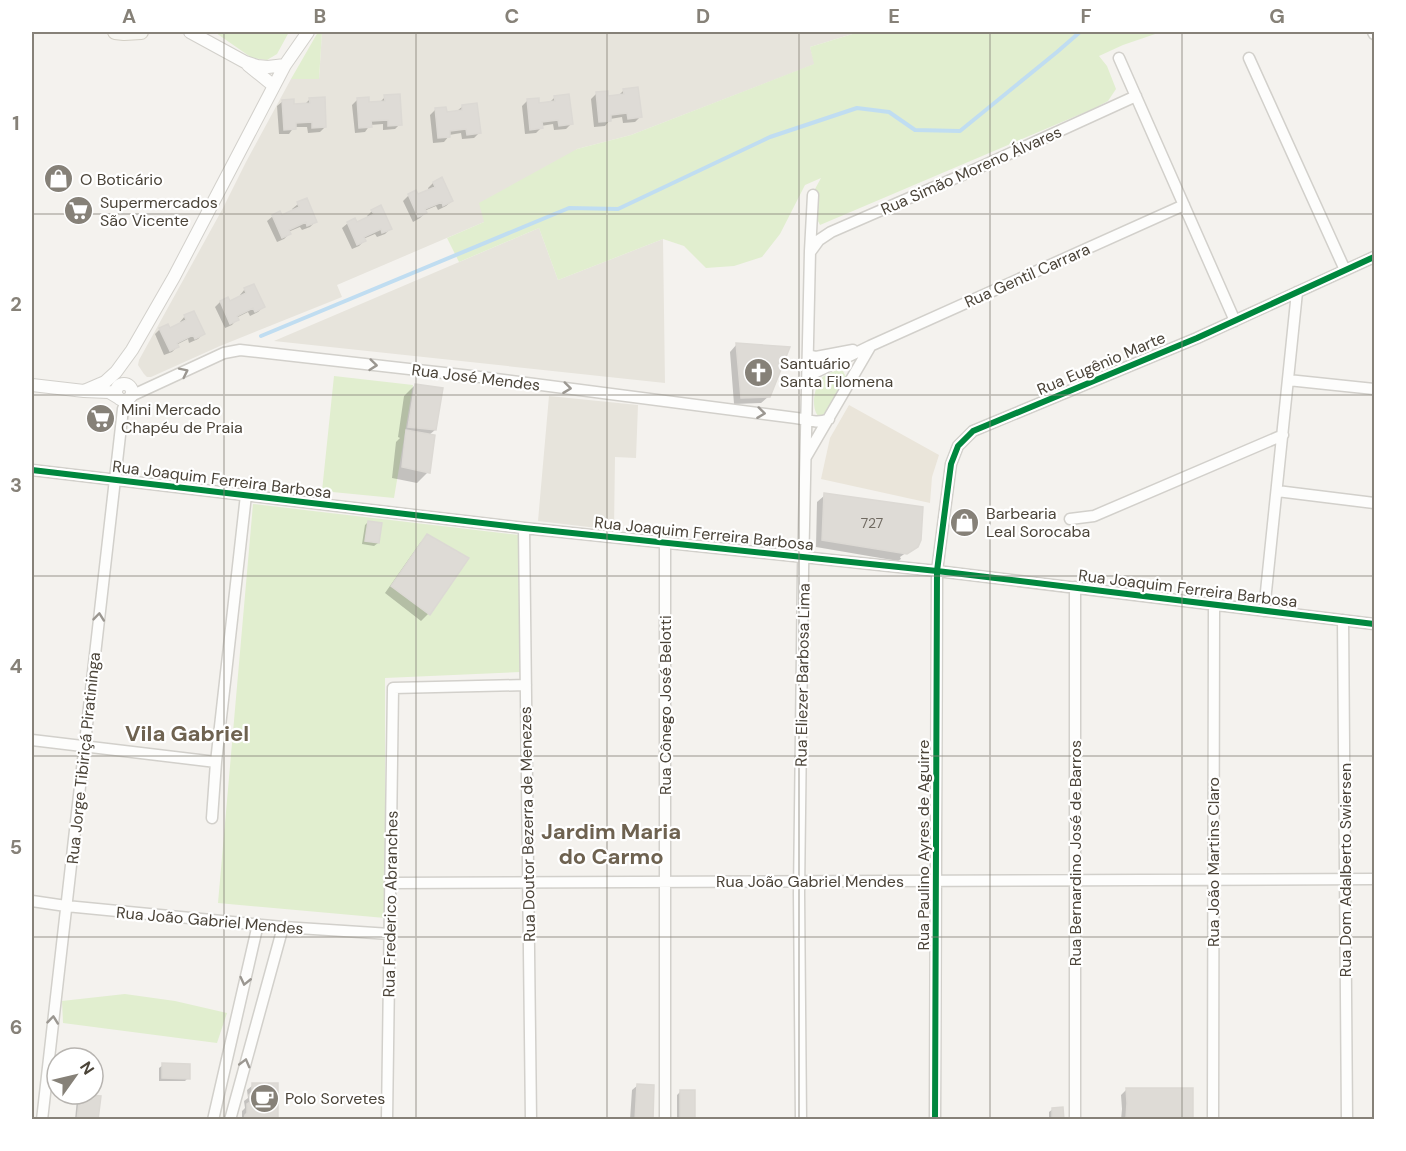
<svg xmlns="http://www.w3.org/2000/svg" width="1406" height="1151" font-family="'DM Sans',sans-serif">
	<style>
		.residential { fill: #e7e4dc }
		.education { fill: #eae5da }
		.green { fill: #e1eecf }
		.shadow { fill: #0003 }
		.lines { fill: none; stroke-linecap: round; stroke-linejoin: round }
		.stream { stroke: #c0ddf1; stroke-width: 4 }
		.building { fill: #dedbd6; stroke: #dcd9d4; stroke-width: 1.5 }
		.minor-casing { stroke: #d2d0cb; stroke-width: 13 }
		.tertiary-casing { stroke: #d2d0cb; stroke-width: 14 }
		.secondary-casing { stroke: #d3cfc5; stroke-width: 16 }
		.minor { stroke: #fdfdfc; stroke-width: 10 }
		.tertiary { stroke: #fdfdfc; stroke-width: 12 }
		.secondary { stroke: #f7f6f1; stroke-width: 14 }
		.cycleway-casing { stroke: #fff; stroke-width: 10 }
		.cycleway { stroke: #00873e; stroke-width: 6 }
		.oneway { stroke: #9b9791 }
		.grid { fill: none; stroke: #868178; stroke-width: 1.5; stroke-opacity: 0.55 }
		.labels { text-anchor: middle; stroke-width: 4.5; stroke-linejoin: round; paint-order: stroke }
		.number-label { font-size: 14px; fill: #706a61 }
		.street-label { font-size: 16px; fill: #4b4439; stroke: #fff }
		.poi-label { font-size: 16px; fill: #4b4439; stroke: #fff; text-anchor: start }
		.district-label { font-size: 22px; font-weight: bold; fill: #6e6250; stroke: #fff }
		.neatline { fill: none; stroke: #868178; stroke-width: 2 }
		.grid-label { font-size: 20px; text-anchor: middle; font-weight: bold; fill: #868178 }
	</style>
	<rect width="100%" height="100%" fill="#f4f2ee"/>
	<path class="residential" d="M322 32H859L810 47 815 64 631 135 577 149 484 222 337 285 342 297 220 346 151 377H147L144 374 138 365 139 360 223 208 246 162 291 79H319Z
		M539 228 558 280 663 239 665 383 274 341Z
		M549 396 638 405 636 458 615 457 614 530 538 521Z"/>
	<path class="education" d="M849 405 939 455 932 477 930 503 821 479 830 438Z"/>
	<path class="green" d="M221 32H289L277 54 267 60 252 58 216 33Z
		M318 32H322L319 79H291Z
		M859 32H1161L1123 45 1099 56 1107 66 1116 89 1108 101 1095 108 820 225 817 219 815 189 821 178 805 185 780 234 762 257 734 266 706 268 684 246 663 239 558 280 539 228 459 262 447 238 484 222 479 203 577 149 631 135 814 64 810 47Z
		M838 370 843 371 846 377 827 414 819 417C810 408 814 384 824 376 828 373 834 371 838 370Z
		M334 376 413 385 394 498 322 491Z
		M253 504 519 535 521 672 385 678V918L218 903Z
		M125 994 175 1001 227 1013 217 1043 63 1023 62 1001Z"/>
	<path class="shadow" d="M624 90 640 117 635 122 623 123 622 117 610 119V120L605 126 594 127 591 99 596 94 607 98 619 95Z
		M385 97 400 124 395 129 383 130V124L370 125 365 132 355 133 352 105 358 99 368 104 379 103Z
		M555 97 571 124 566 129 554 130 553 124 541 126V128L536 133 525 134 522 106 527 101 538 105 549 103Z
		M310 99 325 127 320 132 308 133 307 127H294L289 134H279L277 106 283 101 293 106 304 105Z
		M463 106 479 133 474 138 462 139 461 133 449 135V136L444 142 433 143 430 115 435 110 446 114 457 111Z
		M442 179 452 201 446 206 438 210 436 206 424 211 425 213 420 218 413 222 403 201 409 195 417 196 429 191 428 188 433 183Z
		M306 200 316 221 310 227 302 230 300 227 288 232 289 234 284 239 277 242 267 221 273 216 281 217 293 211 292 209 298 204Z
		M372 211 391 228 385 234 377 237 375 234 363 239 364 241 359 246 352 249 342 228 348 223 356 224 368 218 367 216Z
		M245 289 263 307 258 312 250 316 248 312 236 318 237 319 232 325 225 328 215 307 220 302 229 303 241 297 240 295Z
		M185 316 203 334 198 339 189 343 188 339 176 345 177 347 172 352 164 355 155 334 160 329 169 330 181 324 180 322Z
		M737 344 769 396 761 403 734 404 730 352Z
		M415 385 435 430 429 435 428 472 417 483 392 478 396 442 400 438 398 437 404 396Z
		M825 495 913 548 900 557 901 559 898 561 816 547 817 502Z
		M368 522 378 543 374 546 362 544 365 525Z
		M428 536V614L421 621 385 593 420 543Z
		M163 1065 188 1078 185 1081H159V1068Z
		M253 1085 276 1120H242V1111L245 1108 244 1101 248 1098 247 1090Z
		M638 1085 651 1120H630L632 1090Z
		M1126 1090 1191 1117 1189 1120H1121L1122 1109 1121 1095Z
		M680 1092 693 1120H677V1095Z
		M81 1095 96 1120H75L77 1098Z
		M1053 1109 1062 1120H1049V1112Z"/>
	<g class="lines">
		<path class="stream" d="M261 336 569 208 618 209 770 137 857 108 889 112 915 130 960 131 1057 52 1080 32"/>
	</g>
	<path class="building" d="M638 87 642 117 628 119 627 113 611 115V121L599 122 596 92 608 91V96L624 94 623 89Z
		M400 94 402 125 388 126V120L371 121 372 127 359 128 357 98 369 97V102L385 101 384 95Z
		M569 94 573 124 559 126 558 120 542 122 543 128 530 130 527 99 539 98V103L555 101 554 96Z
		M325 97 326 127 312 128V122L296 123V129L284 130 282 100 294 99V104L310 103 309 98Z
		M477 103 481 133 467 135 466 129 450 131V137L438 138 435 108 446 107 447 112 462 110V105Z
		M442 177 453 201 443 206 442 202 425 209 427 213 418 217 408 194 416 190 418 194 435 187 433 182Z
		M307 198 317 222 307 226 306 222 289 230 291 234 282 238 272 215 280 211 282 215 299 207 297 202Z
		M381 205 392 229 382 233 381 229 364 237 366 241 357 245 347 222 355 218 357 222 374 214 371 210Z
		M254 284 265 307 255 312 253 308 237 316 239 320 230 324 220 301 228 297 230 301 246 293 244 288Z
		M194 311 205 334 195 339 193 335 177 343 179 347 170 351 159 328 168 324 170 328 186 320 184 315Z
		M736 343 790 347 770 397 741 398Z
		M415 384 443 388 436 430 408 427Z
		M406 430 435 435 430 473 402 467Z
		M824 493 923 507 921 540 918 547 907 554 822 540Z
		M368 521 382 523 379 543 365 541Z
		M427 534 469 558 430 615 391 586Z
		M162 1063 190 1064V1079L162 1078Z
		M252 1083H278V1120H244L245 1115 247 1113V1104L250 1102 249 1095 252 1092Z
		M637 1084 654 1085 653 1120H635Z
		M1126 1088H1193V1118H1126L1127 1103Z
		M680 1090H695V1120H680Z
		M80 1094 101 1096 98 1120H77Z
		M1063 1107 1064 1120H1052V1108Z"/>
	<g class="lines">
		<defs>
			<path id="minor" d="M1373 32 1374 34
				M1119 58 1235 321
				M1249 58 1345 270
				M811 251 819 240 831 232 976 169 1136 96
				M808 355 816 357 853 350
				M808 376 870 346 1184 205
				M1288 380 1374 389
				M131 396 224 353 240 350 480 377 796 418C808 420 817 424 829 419
				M806 457 870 347
				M32 470 524 528 937 571 1374 624
				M1277 491 1374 503
				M1070 519 1094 516 1283 435
				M524 528 531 1120
				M1075 587V1120
				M1264 611 1297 292
				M1343 620 1347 1120
				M32 740 216 762
				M212 818 216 762 246 495
				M390 883 1374 879
				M32 901 66 906 283 927 390 934
				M42 1120 123 409 126 401 129 398
				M213 1120 258 924
				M230 1120 283 927
				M387 1120 393 688 526 685
				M665 1120V543
				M801 1120 799 893 803 571 810 251 813 195
				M935 1120 937 571 951 464 958 446 973 431 1197 338 1374 257
				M1213 1120 1214 605"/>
			<path id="tertiary" d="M190 32 245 62 257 66 268 67 285 65
				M248 65 274 86
				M116 392a8 8 0 1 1 16 0a8 8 0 1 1-16 0Z
				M32 385 84 391 109 392 119 398
				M84 391 105 382 116 372 132 350 174 277 285 65 308 32"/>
			<path id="secondary" d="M115 32 124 33 141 32"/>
		</defs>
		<use href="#minor" class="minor-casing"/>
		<use href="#tertiary" class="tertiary-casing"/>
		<use href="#secondary" class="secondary-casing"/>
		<use href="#minor" class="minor"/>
		<use href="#tertiary" class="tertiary"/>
		<use href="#secondary" class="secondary"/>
		<defs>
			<path id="cycleway" d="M32 470 524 528 937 571 1374 624
				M935 1120 937 571 951 464 958 446 973 431 1197 338 1374 257"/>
		</defs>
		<use href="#cycleway" class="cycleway-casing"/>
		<use href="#cycleway" class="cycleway"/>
	</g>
	<defs><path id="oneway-chevron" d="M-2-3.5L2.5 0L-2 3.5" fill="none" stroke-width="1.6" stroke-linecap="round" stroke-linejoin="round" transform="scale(1.5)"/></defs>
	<g class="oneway">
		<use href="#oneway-chevron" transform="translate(373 365) rotate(6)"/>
		<use href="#oneway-chevron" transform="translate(184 372) rotate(-26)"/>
		<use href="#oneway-chevron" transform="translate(567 388) rotate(7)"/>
		<use href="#oneway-chevron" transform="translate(761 413) rotate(7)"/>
		<use href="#oneway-chevron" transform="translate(99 617) rotate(-84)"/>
		<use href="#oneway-chevron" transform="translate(245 981) rotate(103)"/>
		<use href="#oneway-chevron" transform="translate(53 1020) rotate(-84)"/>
		<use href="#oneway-chevron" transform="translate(245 1063) rotate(-75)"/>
	</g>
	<path class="grid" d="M224 32V1120M416 32V1120M607 32V1120M799 32V1120M990 32V1120M1182 32V1120M32 214H1374M32 395H1374M32 576H1374M32 756H1374M32 937H1374"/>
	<defs>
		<symbol id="shop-disc" viewBox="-11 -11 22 22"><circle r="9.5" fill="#868178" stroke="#fff"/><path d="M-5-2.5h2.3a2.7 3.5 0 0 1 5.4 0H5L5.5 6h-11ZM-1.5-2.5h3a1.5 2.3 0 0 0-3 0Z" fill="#fff"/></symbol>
		<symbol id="supermarket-disc" viewBox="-11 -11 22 22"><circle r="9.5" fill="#868178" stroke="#fff"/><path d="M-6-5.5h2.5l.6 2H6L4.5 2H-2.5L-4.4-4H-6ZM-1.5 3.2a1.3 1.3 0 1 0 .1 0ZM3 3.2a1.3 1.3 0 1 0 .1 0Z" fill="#fff"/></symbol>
		<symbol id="church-disc" viewBox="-11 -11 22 22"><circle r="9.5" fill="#868178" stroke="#fff"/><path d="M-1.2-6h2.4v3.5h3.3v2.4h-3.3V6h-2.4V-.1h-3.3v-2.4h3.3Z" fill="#fff"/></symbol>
		<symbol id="cafe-disc" viewBox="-11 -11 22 22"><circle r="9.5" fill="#868178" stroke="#fff"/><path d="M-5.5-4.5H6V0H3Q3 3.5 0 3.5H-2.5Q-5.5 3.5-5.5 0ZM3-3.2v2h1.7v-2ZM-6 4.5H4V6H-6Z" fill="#fff"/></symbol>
	</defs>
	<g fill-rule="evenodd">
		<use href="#shop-disc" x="42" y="162" width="33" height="33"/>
		<use href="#supermarket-disc" x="62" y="194" width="33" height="33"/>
		<use href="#church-disc" x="742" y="356" width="33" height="33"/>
		<use href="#supermarket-disc" x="84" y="402" width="33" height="33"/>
		<use href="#shop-disc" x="948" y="506" width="33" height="33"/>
		<use href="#cafe-disc" x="248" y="1082" width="33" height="33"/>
	</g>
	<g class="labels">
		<g class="number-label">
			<text x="872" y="528">727</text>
		</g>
		<g class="street-label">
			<text transform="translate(971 170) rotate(-24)" y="6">Rua Simão Moreno Álvares</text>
			<text transform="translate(1027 275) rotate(-24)" y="6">Rua Gentil Carrara</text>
			<text transform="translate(1101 363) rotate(-23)" y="6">Rua Eugênio Marte</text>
			<text transform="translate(476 377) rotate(7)" y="6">Rua José Mendes</text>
			<text transform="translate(222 479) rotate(7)" y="6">Rua Joaquim Ferreira Barbosa</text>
			<text transform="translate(704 533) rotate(6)" y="6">Rua Joaquim Ferreira Barbosa</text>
			<text transform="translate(1188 588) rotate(7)" y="6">Rua Joaquim Ferreira Barbosa</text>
			<text transform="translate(802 675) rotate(-89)" y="6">Rua Eliezer Barbosa Lima</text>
			<text transform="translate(665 705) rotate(-90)" y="6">Rua Cônego José Belotti</text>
			<text transform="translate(83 758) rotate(-84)" y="6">Rua Jorge Tibiriçá Piratininga</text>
			<text transform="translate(527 824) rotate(-91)" y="6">Rua Doutor Bezerra de Menezes</text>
			<text transform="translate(923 845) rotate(-90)" y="6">Rua Paulino Ayres de Aguirre</text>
			<text transform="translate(1075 853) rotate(-90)" y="6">Rua Bernardino José de Barros</text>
			<text transform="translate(1213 862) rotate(-90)" y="6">Rua João Martins Claro</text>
			<text transform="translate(1345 870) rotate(-90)" y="6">Rua Dom Adalberto Swiersen</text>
			<text x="810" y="887">Rua João Gabriel Mendes</text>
			<text transform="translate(390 904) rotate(-89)" y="6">Rua Frederico Abranches</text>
			<text transform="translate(210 920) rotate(5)" y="6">Rua João Gabriel Mendes</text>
		</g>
		<g class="poi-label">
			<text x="80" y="185">O Boticário</text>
			<text x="100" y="208">Supermercados<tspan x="100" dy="18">São Vicente</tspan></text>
			<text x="780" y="369">Santuário<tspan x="780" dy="18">Santa Filomena</tspan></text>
			<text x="121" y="415">Mini Mercado<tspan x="121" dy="18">Chapéu de Praia</tspan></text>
			<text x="986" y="519">Barbearia<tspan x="986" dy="18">Leal Sorocaba</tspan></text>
			<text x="285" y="1104">Polo Sorvetes</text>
		</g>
		<g class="district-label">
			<text x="187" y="741">Vila Gabriel</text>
			<text x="611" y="839">Jardim Maria<tspan x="611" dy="25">do Carmo</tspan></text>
		</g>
	</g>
	<rect width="1406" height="1151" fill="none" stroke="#ffffff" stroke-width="66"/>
	<g transform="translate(75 1076) rotate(56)"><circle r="28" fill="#ffffff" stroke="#b7b4b0" stroke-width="1.5"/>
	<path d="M0-4.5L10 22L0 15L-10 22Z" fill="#868178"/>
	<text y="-9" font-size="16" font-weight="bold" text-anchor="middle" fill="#4b4439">N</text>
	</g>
	<rect x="33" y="33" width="1340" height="1085" class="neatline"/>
	<g class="grid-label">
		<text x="129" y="23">A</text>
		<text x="320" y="23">B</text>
		<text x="512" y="23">C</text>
		<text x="703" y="23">D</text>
		<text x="894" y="23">E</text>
		<text x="1086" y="23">F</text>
		<text x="1277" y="23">G</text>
		<text x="16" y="130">1</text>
		<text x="16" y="311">2</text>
		<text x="16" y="492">3</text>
		<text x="16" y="673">4</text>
		<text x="16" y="854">5</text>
		<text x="16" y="1034">6</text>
	</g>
</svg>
